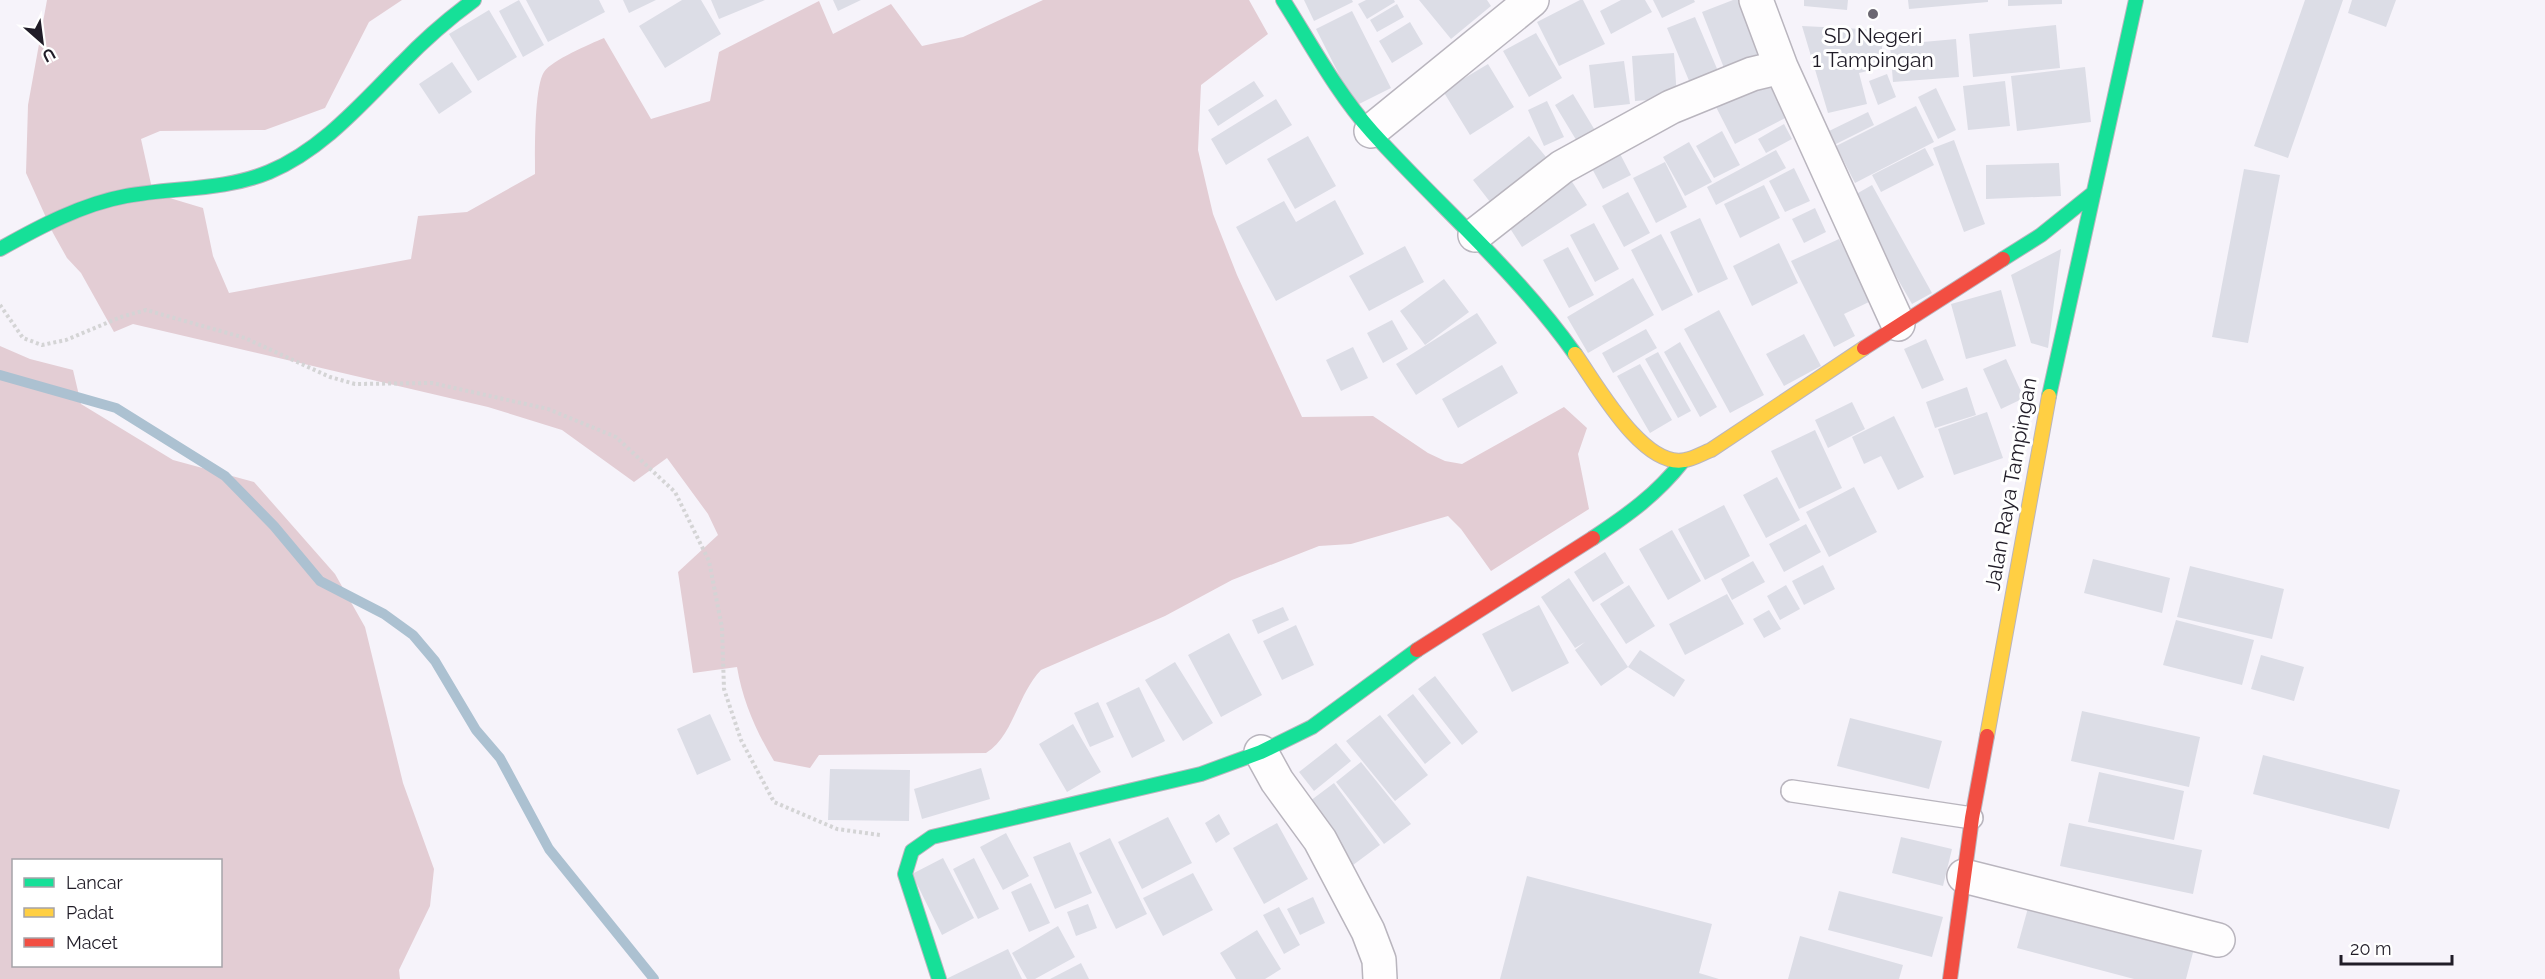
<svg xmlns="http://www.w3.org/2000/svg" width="2545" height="979" font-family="Raleway,sans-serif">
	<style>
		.forest { fill: #e3cdd4; fill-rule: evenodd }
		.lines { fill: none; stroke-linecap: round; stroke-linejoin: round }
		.stream { stroke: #acc1d1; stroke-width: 10 }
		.building { fill: #dcdde6 }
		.lane-casing { stroke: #b9b5be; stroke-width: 24 }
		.street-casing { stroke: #b9b5be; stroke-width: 36 }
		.fast-casing { stroke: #b9b5be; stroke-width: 16 }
		.slow-casing { stroke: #b9b5be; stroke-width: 16 }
		.jam-casing { stroke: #b9b5be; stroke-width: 16 }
		.path { stroke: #d4d4d5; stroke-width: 4; stroke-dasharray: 3 3; stroke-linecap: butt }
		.lane { stroke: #fefdfe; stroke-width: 21 }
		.street { stroke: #fefdfe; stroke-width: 33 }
		.fast { stroke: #16e098; stroke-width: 14 }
		.slow { stroke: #ffcf43; stroke-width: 14 }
		.jam { stroke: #f24e42; stroke-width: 14 }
		.poi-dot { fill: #6b6771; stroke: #fff; stroke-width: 2 }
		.labels { text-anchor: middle; stroke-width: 6; stroke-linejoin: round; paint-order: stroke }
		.poi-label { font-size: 21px; fill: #201c27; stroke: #fff }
		.street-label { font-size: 21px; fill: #201c27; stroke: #fff }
	</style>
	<rect width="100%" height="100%" fill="#f6f3fa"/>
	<path class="forest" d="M47 0H402L369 22 325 108 265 130 160 131 141 139 153 193 203 208 213 256 229 293 411 259 418 216 467 212 535 174C535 153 534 87 544 72 552 60 590 44 604 38L651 119 710 101 719 52 819 1 833 34 891 4 922 46 963 37 1043 0H1249L1268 34 1201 85 1198 150 1213 214 1237 275 1302 417 1373 416 1428 453 1445 461 1462 464 1564 407 1587 428 1578 454 1589 509 1491 571 1461 529 1448 516 1351 544 1319 546 1232 580 1165 616 1041 670C1017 695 1014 735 986 753L819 755 810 768 774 761C756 731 743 702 737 667L693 673 678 572 718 535 708 514 667 458 634 482 562 430 488 407 133 324 114 332 81 273 67 258 53 233 26 173 28 105Z
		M0 346 30 359 73 370 81 404 173 460 254 482 335 574 365 627 403 783 434 869 430 906 399 970 400 979H0ZM220 860V966H14V860Z"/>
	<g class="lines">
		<path class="stream" d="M0 375 116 408 225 476 274 526 320 581 384 614 413 635 435 661 476 730 500 758 549 849 654 979"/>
	</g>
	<path class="building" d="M519 0 544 45 523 57 499 11Z
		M526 0H599L605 12 548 42Z
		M623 0H656L629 13Z
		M682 0H701L721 34 665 68 639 26Z
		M711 0H765L719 19Z
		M833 0H861L838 11Z
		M1304 0H1352L1353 2 1314 21Z
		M1366 0H1394L1395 2 1367 19 1358 4Z
		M1419 0H1487L1491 6 1451 39Z
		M1580 0H1583L1605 44 1559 66 1537 22Z
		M1621 0H1645L1652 12 1611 34 1600 11Z
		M1653 0H1694L1695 2 1662 18Z
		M1733 0H1743L1763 53 1724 68 1702 12Z
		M1804 0H1848L1847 10 1804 6Z
		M1908 0H1988V2L1909 9Z
		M2008 0H2062V4L2008 6Z
		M2305 0H2343L2288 158 2254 146Z
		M2352 0H2396L2386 27 2348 13Z
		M1397 4 1404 17 1377 32 1370 20Z
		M489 10 517 57 478 81 449 34Z
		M1352 11 1391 88 1355 106 1316 29Z
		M1695 17 1718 71 1690 83 1667 28Z
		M1410 22 1423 44 1392 63 1379 41Z
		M2056 25 2060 68 1973 77 1969 34Z
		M1802 26 1883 30 1881 68 1859 73 1867 104 1828 113Z
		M1536 33 1562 78 1529 97 1503 51Z
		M1956 39 1959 77 1893 82 1890 45Z
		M1674 53 1677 98 1635 101 1632 56Z
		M1624 61 1630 104 1594 108 1589 65Z
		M452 62 472 92 439 114 419 84Z
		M1488 64 1514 107 1470 135 1443 91Z
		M2085 67 2091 122 2017 131 2011 76Z
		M1887 74 1896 97 1878 105 1869 81Z
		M1768 79 1787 117 1735 144 1716 107Z
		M1254 81 1264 96 1218 126 1208 110Z
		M2005 81 2010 126 1968 130 1963 86Z
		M1936 88 1956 130 1938 139 1918 97Z
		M1573 94 1596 132 1578 143 1555 105Z
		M1276 99 1292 125 1226 165 1211 139Z
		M1547 101 1564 137 1544 146 1528 110Z
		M1916 106 1934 142 1855 183 1836 146Z
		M1868 112 1874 125 1834 145 1827 132Z
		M1784 124 1792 139 1766 153 1758 139Z
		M1722 131 1740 165 1714 178 1696 146Z
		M1308 136 1336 186 1295 209 1267 159Z
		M1529 136 1550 162 1494 207 1473 180Z
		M1954 140 1985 224 1964 232 1933 148Z
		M1689 142 1712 182 1685 196 1663 157Z
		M1617 148 1631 175 1603 189 1589 163Z
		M1925 148 1934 165 1881 192 1872 175Z
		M1776 150 1786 168 1716 205 1707 187Z
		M1665 162 1687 207 1656 223 1633 178Z
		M2059 163 2061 196 1986 199V165Z
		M1794 168 1810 201 1785 212 1769 181Z
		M2244 169 2280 175 2248 343 2212 337Z
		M1569 177 1587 205 1522 247 1504 219Z
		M1764 185 1780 218 1740 238 1724 204Z
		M1872 185 1932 293 1912 304 1851 197Z
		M1628 192 1650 233 1624 247 1602 206Z
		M1335 200 1364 254 1276 301 1236 227 1284 201 1296 222Z
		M1815 208 1826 232 1804 243 1792 219Z
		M1700 218 1728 279 1698 293 1670 232Z
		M1594 223 1619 269 1595 282 1570 235Z
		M1661 234 1693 295 1662 311 1631 250Z
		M1839 239 1871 301 1844 314 1855 336 1834 347 1791 261Z
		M1779 243 1798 283 1752 306 1733 266Z
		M1405 246 1424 282 1369 311 1349 276Z
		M1568 247 1594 295 1569 308 1543 260Z
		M2061 249 2048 348 2031 343 2011 275Z
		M1633 278 1654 315 1588 353 1567 317Z
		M1444 279 1469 312 1425 345 1400 311Z
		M2001 290 2016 346 1966 359 1951 304Z
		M1719 310 1764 395 1730 413 1684 329Z
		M1477 313 1497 343 1416 395 1396 364Z
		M1392 320 1408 349 1383 363 1367 333Z
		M1646 329 1657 348 1613 373 1602 353Z
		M1804 334 1821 366 1784 386 1766 354Z
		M1926 339 1944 380 1922 389 1904 349Z
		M1680 342 1717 407 1700 417 1664 352Z
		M1353 347 1368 378 1341 391 1326 360Z
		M1658 352 1691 411 1678 418 1645 359Z
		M2006 359 2024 398 2001 409 1983 369Z
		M1640 364 1672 420 1650 433 1617 376Z
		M1502 365 1518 393 1458 428 1442 399Z
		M1967 387 1976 415 1935 428 1926 402Z
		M1852 402 1865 429 1828 448 1815 420Z
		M1987 412 2003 458 1954 475 1938 429Z
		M1894 416 1924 477 1898 490 1881 456 1864 464 1852 437Z
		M1815 430 1842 488 1799 509 1771 451Z
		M1777 477 1800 520 1766 538 1743 495Z
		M1854 487 1877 532 1829 557 1806 512Z
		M1724 505 1750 556 1705 580 1678 529Z
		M1806 524 1821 552 1784 572 1769 544Z
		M1672 530 1701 581 1668 600 1639 549Z
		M1605 552 1624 583 1593 602 1574 572Z
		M2093 559 2170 578 2162 613 2084 593Z
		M1753 561 1765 582 1732 600 1721 579Z
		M1823 565 1835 589 1804 605 1792 581Z
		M2190 566 2284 589 2272 639 2177 617Z
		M1569 578 1628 667 1601 686 1575 650 1585 642 1575 648 1541 597Z
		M1629 585 1655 626 1626 644 1600 604Z
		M1786 585 1800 609 1780 620 1767 596Z
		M1727 594 1744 624 1685 655 1669 624Z
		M1539 605 1569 663 1512 692 1482 634Z
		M1283 607 1289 620 1258 634 1252 620Z
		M1769 610 1781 629 1764 638 1753 619Z
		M2176 620 2254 640 2242 685 2163 665Z
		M1296 625 1314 665 1282 680 1263 641Z
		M1229 633 1262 695 1221 717 1188 655Z
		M1640 650 1685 680 1674 697 1628 667Z
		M2261 655 2304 667 2294 701 2251 689Z
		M1175 662 1213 723 1183 741 1145 680Z
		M1435 676 1478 732 1462 745 1418 689Z
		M1139 687 1165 741 1132 758 1106 703Z
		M1413 694 1451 743 1425 764 1387 715Z
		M1098 702 1114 737 1090 747 1074 713Z
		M2082 711 2200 737 2189 787 2071 761Z
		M710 714 731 760 697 775 677 729Z
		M1380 715 1428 775 1395 801 1346 741Z
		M1850 718 1942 741 1929 789 1837 766Z
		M1073 724 1101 772 1067 792 1039 744Z
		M1336 743 1351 761 1314 791 1299 772Z
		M2263 755 2400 790 2389 829 2253 794Z
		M1361 762 1411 824 1384 844 1336 782Z
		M981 768 990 799 922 819 914 789Z
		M830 769 910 770 909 821 828 820Z
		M2099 772 2184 791 2174 840 2088 822Z
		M1334 783 1380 845 1349 868 1302 807Z
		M1219 814 1230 834 1216 843 1205 823Z
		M1168 817 1192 863 1142 889 1118 842Z
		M1277 823 1308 879 1264 904 1233 848Z
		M2069 823 2202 850 2193 894 2060 866Z
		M1006 833 1029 876 1003 890 980 847Z
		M1901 837 1952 849 1943 886 1892 873Z
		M1110 838 1147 914 1116 929 1079 853Z
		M1070 842 1092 893 1055 909 1033 857Z
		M943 858 974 918 942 935 912 874Z
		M974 858 999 909 978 919 953 869Z
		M1193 873 1213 910 1163 936 1143 898Z
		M1527 876 1712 924 1699 973 1719 979H1500Z
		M1031 883 1050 923 1029 932 1011 892Z
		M1839 891 1943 917 1932 957 1828 930Z
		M1313 897 1325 923 1300 935 1287 909Z
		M2031 897 2196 941 2186 979H2134L2017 948Z
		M1088 904 1097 928 1076 936 1067 912Z
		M1279 907 1300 945 1284 954 1263 915Z
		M1058 926 1075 957 1035 979H1027L1012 953Z
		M1257 930 1281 969 1265 979H1236L1220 953Z
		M1800 936 1903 965 1899 979H1788Z
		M1008 949 1022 979H946Z
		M1081 963 1089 979H1050Z"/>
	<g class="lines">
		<defs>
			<path id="lane" d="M1792 791 1972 818"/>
			<path id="street" d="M1756 0 1781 67 1898 324
				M1371 131 1532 0
				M1475 235 1562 167 1671 107 1752 74 1781 67
				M1261 752 1277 781 1320 840 1368 931 1379 960 1380 979
				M1964 876 2218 940"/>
			<path id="fast" d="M1283 0C1311 44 1337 93 1372 132 1440 207 1516 271 1575 354
				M0 249C39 227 82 204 126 196 174 187 223 191 269 172 322 150 362 103 402 63 424 40 448 19 474 0
				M2003 259 2041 235 2092 194
				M2049 396 2136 0
				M1593 538C1629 514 1656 495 1683 461
				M939 979 905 874 912 851 932 837 1201 774 1261 752 1312 727 1417 650"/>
			<path id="slow" d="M1575 354C1596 383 1643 469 1685 460 1693 459 1703 453 1711 450L1864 348
				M1987 736 2049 396"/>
			<path id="jam" d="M1864 348 2003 259
				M1417 650 1593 538
				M1950 979 1972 818 1987 736"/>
		</defs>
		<use href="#lane" class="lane-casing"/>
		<use href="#street" class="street-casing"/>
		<use href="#fast" class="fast-casing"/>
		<use href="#slow" class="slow-casing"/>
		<use href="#jam" class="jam-casing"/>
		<path class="path" d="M0 305 23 338 42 345 66 340 121 317 146 310 245 338 330 377 355 384 432 383 548 409 616 437 675 492 709 561 722 628 724 689 741 740 774 802 837 829 880 835"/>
		<use href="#lane" class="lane"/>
		<use href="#street" class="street"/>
		<use href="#fast" class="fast"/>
		<use href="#slow" class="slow"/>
		<use href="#jam" class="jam"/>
	</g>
	<circle class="poi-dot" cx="1873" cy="14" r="6"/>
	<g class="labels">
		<g class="poi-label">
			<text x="1873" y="43">SD Negeri<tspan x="1873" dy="24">1 Tampingan</tspan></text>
		</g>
		<g class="street-label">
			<text transform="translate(2011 484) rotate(-80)" y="7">Jalan Raya Tampingan</text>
		</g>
	</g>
	<rect x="12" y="859" width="210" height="108" fill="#ffffff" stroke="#a6a4a9" stroke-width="1.5"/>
	<rect x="24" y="878" width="30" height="9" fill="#16e098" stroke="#a6a4a9" stroke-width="1.5"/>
	<text x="66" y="889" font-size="18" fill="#201c27">Lancar</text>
	<rect x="24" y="908" width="30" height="9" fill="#ffcf43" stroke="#a6a4a9" stroke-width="1.5"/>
	<text x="66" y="919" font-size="18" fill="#201c27">Padat</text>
	<rect x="24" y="938" width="30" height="9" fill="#f24e42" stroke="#a6a4a9" stroke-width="1.5"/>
	<text x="66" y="949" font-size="18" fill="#201c27">Macet</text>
	<g transform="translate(42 42) rotate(152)" stroke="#ffffff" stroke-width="4.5" paint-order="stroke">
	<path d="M0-4.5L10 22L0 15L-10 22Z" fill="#201c27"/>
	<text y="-9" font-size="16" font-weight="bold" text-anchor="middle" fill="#201c27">U</text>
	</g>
	<path d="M2341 955v9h111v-9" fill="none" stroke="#201c27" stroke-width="3"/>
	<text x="2350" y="955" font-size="18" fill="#201c27" stroke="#ffffff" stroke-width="4.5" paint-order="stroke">20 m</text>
</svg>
